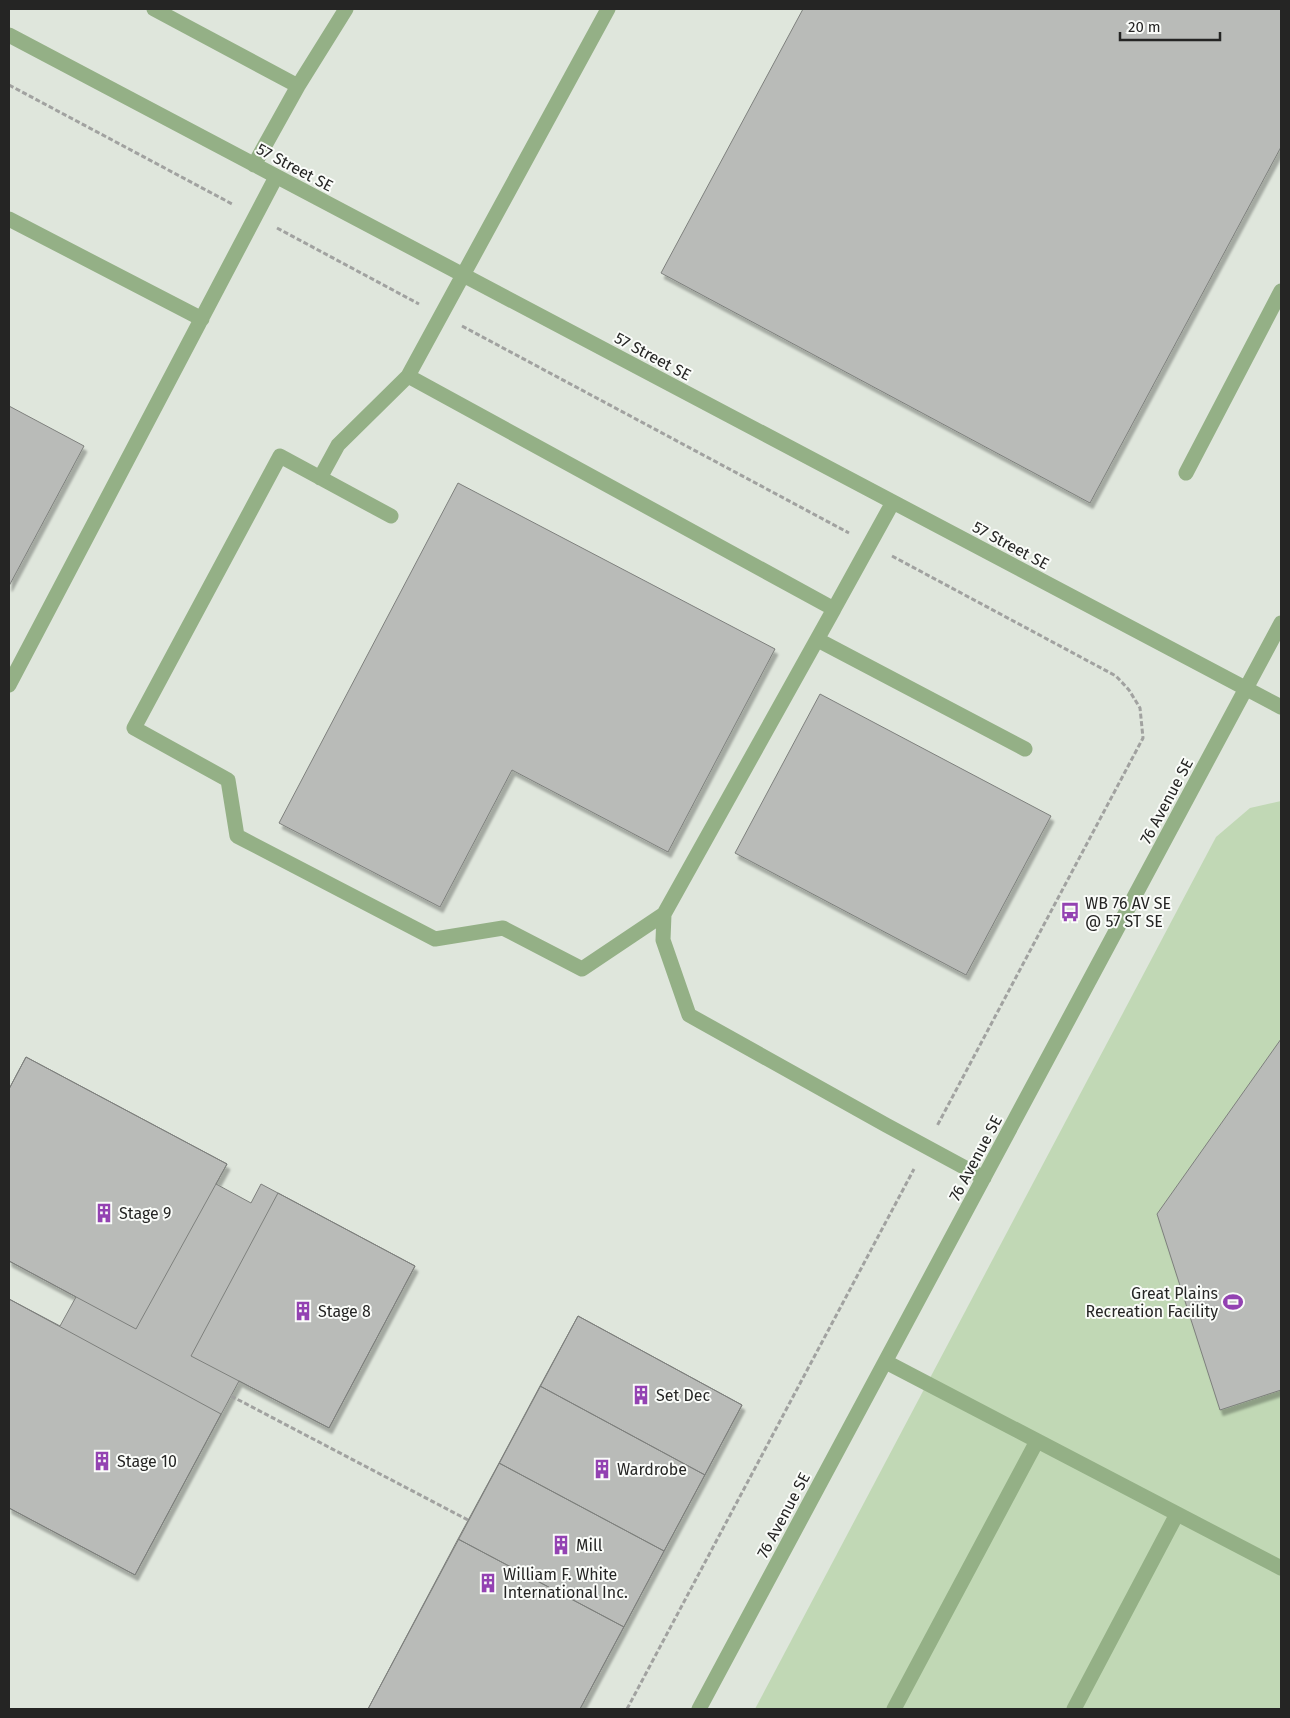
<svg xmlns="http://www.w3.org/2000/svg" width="1290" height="1718" font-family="'Fira Sans',sans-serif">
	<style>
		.built { fill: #dfe6dc }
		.green { fill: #c1d8b5 }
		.building { fill: #b9bbb8; stroke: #7e807d; filter: url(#shadow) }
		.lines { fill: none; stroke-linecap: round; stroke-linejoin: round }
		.path { stroke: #a1a2a0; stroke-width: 3; stroke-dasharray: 5 2.5; stroke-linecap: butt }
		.minor { stroke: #94b086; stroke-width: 15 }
		.labels { text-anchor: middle; stroke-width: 4; stroke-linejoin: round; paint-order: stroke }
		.street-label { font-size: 16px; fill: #252524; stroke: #fafcf9 }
		.poi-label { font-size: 16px; fill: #252524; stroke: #fafcf9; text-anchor: start }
	</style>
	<defs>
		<filter id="shadow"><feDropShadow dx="3" dy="5.5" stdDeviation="1" flood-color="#0004"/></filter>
	</defs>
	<rect width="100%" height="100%" fill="#eceeeb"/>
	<path class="built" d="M9 9H1281V1709H9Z"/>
	<path class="green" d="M1281 801V1709H755L1216 837 1250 808Z"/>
	<path class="building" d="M803 9H1281V147L1090 503 661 273Z
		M9 406 84 446 9 586Z
		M458 483 775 649 668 852 512 770 440 907 279 823Z
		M820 694 1051 816 966 975 735 853Z
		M1281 1039V1390L1220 1410 1157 1214Z
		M26 1057 227 1164 216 1184 251 1203 261 1184 415 1266 329 1428 239 1381 135 1575 9 1508V1299L60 1326 76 1297 9 1261V1089Z
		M26 1057 227 1164 136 1329 9 1261V1089Z
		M278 1193 415 1266 329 1428 191 1356Z
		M9 1299 221 1414 135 1575 9 1508Z
		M578 1316 742 1405 580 1709H368Z
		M578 1316 742 1405 705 1475 540 1386Z
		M540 1386 705 1475 664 1551 499 1463Z
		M499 1463 664 1551 624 1627 458 1539Z
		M458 1539 624 1627 580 1709H368Z"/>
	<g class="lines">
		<path class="path" d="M9 85 234 205
			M277 228 419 304
			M462 326 849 533
			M892 556 1116 676 1129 690 1140 708 1143 738 937 1126
			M231 1396 468 1520
			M627 1709 914 1169"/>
		<path class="minor" d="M154 9 298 86 346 9
			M608 9 408 376 834 609 893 502
			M9 35 1281 707
			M254 165 298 86
			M9 219 202 319
			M1186 473 1281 291
			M320 478 338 445 408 376
			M391 516 280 456 134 728 228 780 237 836 435 939 503 928 582 969 664 914
			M834 609 664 914 663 940 689 1015 886 1125 984 1178
			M818 640 1025 749
			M9 685 276 177
			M886 1362 1281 1568
			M699 1709 1281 623
			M894 1709 1037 1441
			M1074 1709 1177 1514"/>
	</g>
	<defs>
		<symbol id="bus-bare" viewBox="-9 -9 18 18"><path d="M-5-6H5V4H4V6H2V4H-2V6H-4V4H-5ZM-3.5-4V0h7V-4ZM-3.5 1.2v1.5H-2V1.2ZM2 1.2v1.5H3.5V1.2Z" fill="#9342b2" stroke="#fafcf9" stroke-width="2.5" paint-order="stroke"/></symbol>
		<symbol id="building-bare" viewBox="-9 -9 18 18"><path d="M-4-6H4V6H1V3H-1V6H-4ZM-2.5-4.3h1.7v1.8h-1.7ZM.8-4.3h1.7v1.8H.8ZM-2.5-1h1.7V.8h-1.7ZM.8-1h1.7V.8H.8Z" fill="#9342b2" stroke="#fafcf9" stroke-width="2.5" paint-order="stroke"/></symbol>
		<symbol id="stadium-bare" viewBox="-9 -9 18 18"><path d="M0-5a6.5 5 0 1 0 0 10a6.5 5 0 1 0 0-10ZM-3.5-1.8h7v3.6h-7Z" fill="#9342b2" stroke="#fafcf9" stroke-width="2.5" paint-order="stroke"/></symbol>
	</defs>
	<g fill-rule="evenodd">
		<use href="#bus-bare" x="1056" y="898" width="28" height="28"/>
		<use href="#building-bare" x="90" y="1199" width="28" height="28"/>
		<use href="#stadium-bare" x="1219" y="1288" width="28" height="28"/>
		<use href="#building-bare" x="289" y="1297" width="28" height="28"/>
		<use href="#building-bare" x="627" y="1381" width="28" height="28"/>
		<use href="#building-bare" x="88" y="1447" width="28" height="28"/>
		<use href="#building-bare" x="588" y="1455" width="28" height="28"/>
		<use href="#building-bare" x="547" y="1531" width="28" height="28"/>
		<use href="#building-bare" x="474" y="1569" width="28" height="28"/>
	</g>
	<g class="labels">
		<g class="street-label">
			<text transform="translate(295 167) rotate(28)" y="6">57 Street SE</text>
			<text transform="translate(653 356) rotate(28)" y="6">57 Street SE</text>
			<text transform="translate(1011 545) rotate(28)" y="6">57 Street SE</text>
			<text transform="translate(1166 801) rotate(-62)" y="6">76 Avenue SE</text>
			<text transform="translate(975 1158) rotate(-62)" y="6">76 Avenue SE</text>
			<text transform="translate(783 1515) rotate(-62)" y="6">76 Avenue SE</text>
		</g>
		<g class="poi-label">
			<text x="1085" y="909">WB 76 AV SE<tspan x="1085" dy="18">@ 57 ST SE</tspan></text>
			<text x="119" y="1219">Stage 9</text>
			<text x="1218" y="1299" text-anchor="end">Great Plains<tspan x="1218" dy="18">Recreation Facility</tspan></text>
			<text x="318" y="1317">Stage 8</text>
			<text x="656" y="1401">Set Dec</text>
			<text x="117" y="1467">Stage 10</text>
			<text x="617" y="1475">Wardrobe</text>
			<text x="576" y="1551">Mill</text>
			<text x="503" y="1580">William F. White<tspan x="503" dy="18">International Inc.</tspan></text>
		</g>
	</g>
	<rect width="1290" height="1718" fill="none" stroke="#252524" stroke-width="20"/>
	<path d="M1120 32v8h100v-8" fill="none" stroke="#252524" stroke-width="2.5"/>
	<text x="1128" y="32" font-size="15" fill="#252524" stroke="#fafcf9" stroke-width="4" paint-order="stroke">20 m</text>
</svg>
